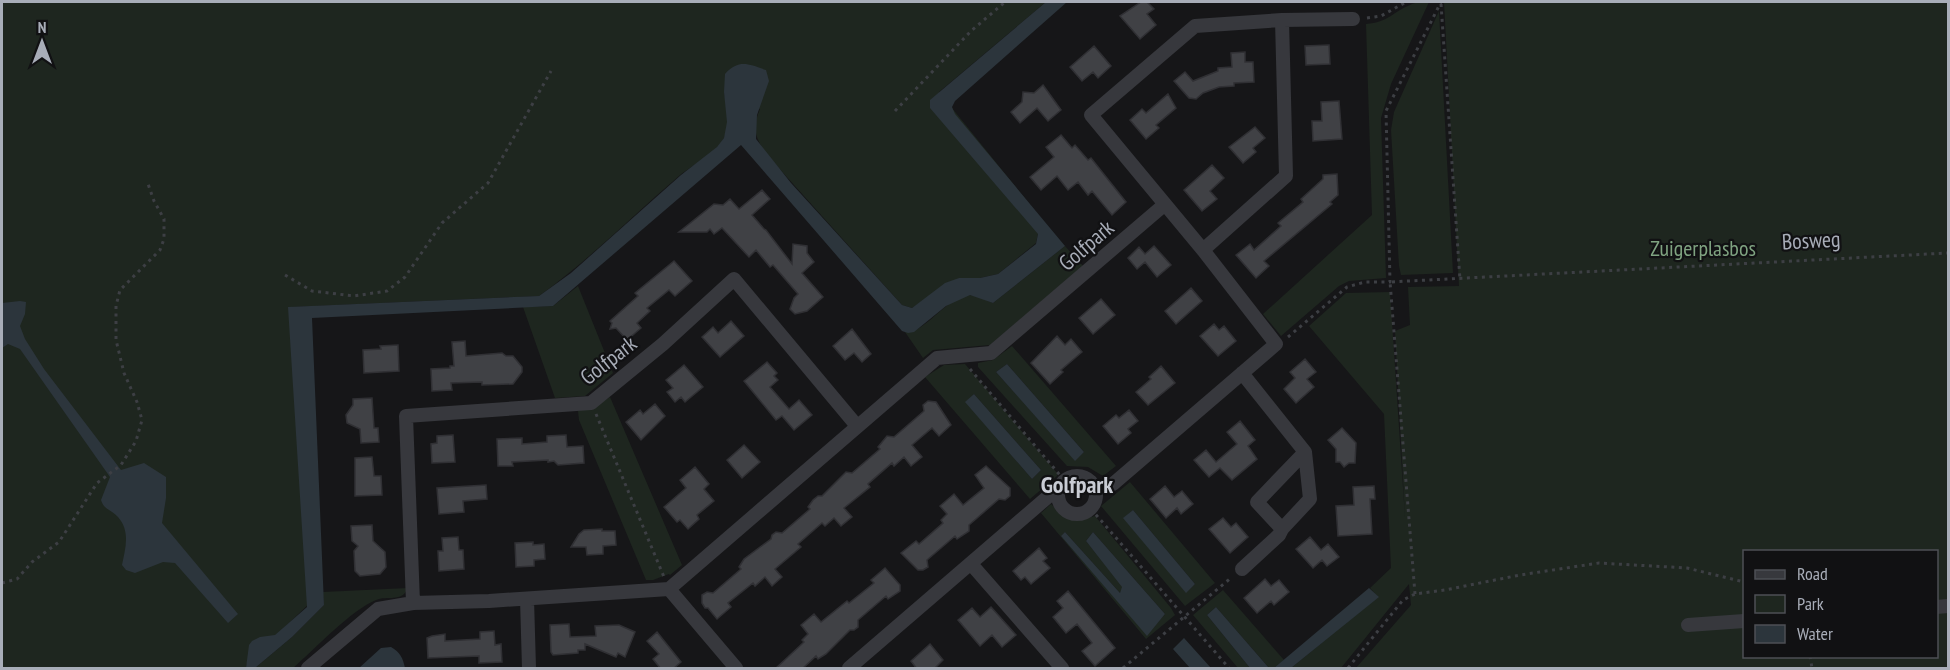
<svg xmlns="http://www.w3.org/2000/svg" width="1950" height="670" font-family="'PT Sans Narrow',sans-serif">
	<style>
		.green { fill: #1e261f; fill-rule: evenodd }
		.water { fill: #2c353c }
		.building { fill: #404145; stroke: #303034; stroke-width: 1.5 }
		.lines { fill: none; stroke-linecap: round; stroke-linejoin: round }
		.path { stroke: #3d3f44; stroke-width: 3; stroke-dasharray: 3 4.5; stroke-linecap: butt }
		.minor { stroke: #37383d; stroke-width: 14 }
		.labels { text-anchor: middle; stroke-width: 4.5; stroke-linejoin: round; paint-order: stroke }
		.street-label { font-size: 22px; fill: #a8adb8; stroke: #111113 }
		.park-label { font-size: 22px; fill: #7fa381; stroke: #111113 }
		.neighbourhood-label { font-size: 24px; font-weight: bold; fill: #c9ccd4; stroke: #111113 }
	</style>
	<rect width="100%" height="100%" fill="#161618"/>
	<path class="green" d="M2 2H1046L939 92 1048 227 1038 234 1036 243 998 274 980 278H959L912 308 902 305 768 156C756 139 751 130 760 109L724 92C727 107 730 124 724 138 718 152 691 166 679 176 632 216 589 260 539 296L292 307 310 603 247 663 246 668H2Z
		M1429 2 1391 84 1381 118 1386 278 1349 281 1339 286 1281 336 1263 314 1372 215 1366 24C1389 22 1391 13 1410 5 1415 2 1423 2 1429 2Z
		M1444 2H1948V668H1356L1411 605 1409 584 1341 668H1291L1378 597 1370 588 1391 568 1384 414 1309 326 1346 293 1390 292 1405 517 1395 331 1410 325 1408 287 1459 286ZM1744 552H1936V656H1744Z
		M1439 11 1453 273 1401 275 1399 266 1391 130 1394 112Z
		M1065 246 1083 266 990 345 933 350 923 358 905 332C924 335 949 294 970 295 977 295 987 301 993 303Z
		M578 286 613 373 585 396 555 398 523 307 553 306Z
		M1012 346 1116 466 1103 476 1088 467 1067 466 978 367V363L993 360ZM1007 364 1084 452 1075 460 996 372Z
		M965 364 1057 473V476L1030 499 925 377 944 365ZM974 394 1041 470 1032 479 966 402Z
		M610 397 682 565 670 575 669 574 653 580H646L579 420 578 411 599 404Z
		M1130 482 1215 583 1185 606 1101 506ZM1133 510 1195 584 1186 592 1124 518Z
		M1051 504C1068 520 1072 523 1095 516L1171 608 1175 615 1146 639 1041 513ZM1065 532 1120 593 1123 587 1086 541 1093 532 1165 614 1147 635 1061 536Z
		M408 588C402 603 387 595 376 600 351 610 314 650 293 668H255L292 637 324 605 323 592Z
		M1223 590 1284 660 1274 668H1269L1216 607 1207 615 1250 668H1238L1193 615Z"/>
	<path class="water" d="M1046 2H1067L955 101 952 107 955 114 1065 246 993 303 970 295 946 306 914 332 908 333 902 331 741 145 553 306 312 318 324 605 292 637 255 668H246L249 645 252 641 260 637 275 635 307 607 288 307 539 296 571 273 681 175 717 147 724 138 727 122 724 92 725 74C739 59 748 64 766 70L769 81 757 115 756 139 791 183 902 305 912 308 945 283 959 278H980L998 274 1036 244 1038 234 930 108V100Z
		M20 301 26 302 25 314 20 326 25 339 44 369 121 470 144 463 166 477V498L162 523 238 614 228 623 175 563 163 562 135 573 126 570 122 565C125 549 131 532 118 517 112 510 104 510 101 500L110 477 20 349 8 344 2 348V303Z
		M1007 364 1084 452 1075 461 996 372Z
		M974 394 1041 470 1032 479 965 402Z
		M1133 510 1195 584 1186 593 1123 518Z
		M1065 532 1120 593 1122 587 1086 541 1093 532 1165 614 1147 636 1061 536Z
		M1369 588 1379 597 1291 668H1274Z
		M1216 607 1269 668H1250L1207 615Z
		M1184 638 1211 668H1190L1173 649Z
		M391 647C400 652 403 658 405 668H359L381 648Z"/>
	<path class="building" d="M1141 2H1147L1154 9 1147 14 1156 25 1140 39 1120 16Z
		M1329 45 1330 64 1306 65 1305 46Z
		M1094 46 1111 66 1098 78 1093 72 1082 81 1070 67Z
		M1245 52V62H1253L1254 82 1234 83V86L1219 87 1203 93 1196 99 1189 98 1174 81 1185 72 1193 81 1218 71V68L1232 67 1231 53Z
		M1043 85 1061 110 1048 121 1037 108 1020 123 1011 112 1022 102 1023 92 1034 93Z
		M1168 94 1176 108 1156 125 1159 128 1146 139 1130 120 1142 109 1146 113Z
		M1339 101 1342 139 1313 141 1312 121H1322L1321 102Z
		M1255 127 1265 138 1253 148 1256 152 1243 163 1229 147Z
		M1061 135 1072 148 1075 145 1088 160 1091 158 1126 202 1112 215 1092 191 1088 195 1078 182 1068 190 1057 176 1041 190 1030 177 1054 157 1046 147Z
		M1212 165 1224 178 1210 191 1217 199 1202 211 1184 190Z
		M1337 174 1338 195 1330 202 1332 204 1264 261 1269 266 1256 278 1236 255 1250 244 1254 250 1281 226 1278 223 1303 202 1301 199 1323 179V175Z
		M762 190 770 199 752 215 764 229 766 230 792 264 793 244 807 246V253L814 262 802 273 823 297 807 311 795 314 790 309 794 298 798 294 773 265 770 267 756 250 749 257 722 228 714 234 710 229 707 232H679L714 204 723 205 730 199 739 209Z
		M1154 246 1171 265 1157 277 1145 262 1137 269 1128 258 1139 247 1145 254Z
		M674 261 692 281 675 296 669 290 647 308 650 311 637 323 641 328 627 340 616 328 610 329 612 323 610 321 638 296 635 293Z
		M1191 288 1202 301 1176 324 1165 311Z
		M1101 299 1115 315 1093 334 1079 318Z
		M731 321 744 336 720 357 702 337 713 327 718 333Z
		M1214 324 1219 330 1224 326 1236 341 1218 356 1200 336Z
		M852 329 871 354 862 362 854 353 845 360 833 346Z
		M1057 336 1065 345 1071 339 1082 352 1061 370 1063 372 1050 384 1031 363Z
		M465 341 466 356 502 353 506 356H513L522 367V372L513 384 482 385V382L451 383 452 390 432 391 431 369 450 368V366H454L452 342Z
		M398 345 399 371 364 373 363 350 381 349 380 346Z
		M1305 359 1316 372 1307 379 1314 387 1296 403 1284 389 1295 378 1290 372Z
		M767 362 777 373 774 376 778 380 770 387 789 409 799 400 812 415 794 430 782 416 776 420 744 381Z
		M684 365 703 387 685 402 681 397 675 402 667 392 673 388 666 380Z
		M1161 366 1175 383 1148 405 1136 392 1151 379 1149 377Z
		M372 398 374 428H378L379 442 361 443 360 429 347 423 346 415 353 405V399Z
		M928 401 936 402 951 425 939 436 932 428 912 445 922 457 911 466 904 457 894 466 892 463 868 484 870 487 844 508 852 517 841 526 834 518 825 526 822 523 798 544 801 547 775 569 782 577 772 586 765 577 755 586 753 583 728 603 731 607 717 619 708 608H705L702 603V595L707 592 713 593 741 569 739 567 744 559 771 539 772 535 776 532 782 533 810 509 808 507 813 500 818 496H822L846 472 852 473 880 449 878 447 887 436 894 437 924 411 923 405Z
		M655 404 665 416 641 440 626 422 640 410 643 414Z
		M1129 410 1138 421 1128 429 1131 433 1118 444 1103 426 1116 415 1119 418Z
		M1240 421 1255 440 1248 446 1257 459 1232 480 1220 468 1209 477 1194 460 1206 450 1216 462 1237 444 1227 432Z
		M1342 428 1356 443 1355 463H1349L1344 467 1340 462H1336V449L1328 440Z
		M453 435 455 462 432 463 431 444 437 443V436Z
		M566 435 567 447 583 446 584 463 558 465 554 461 548 462V460L512 462 513 466H498L497 439 522 438V444L547 442V436Z
		M744 445 760 462 742 478 727 460Z
		M372 457 374 476H381L382 495 355 496V458Z
		M986 466 1010 488V496L1005 500 999 499 969 525V531L957 539 955 536 927 560 928 567 923 570H918L901 553 916 541 919 544 943 523 941 520 947 514 940 506 954 494 963 505 984 488 975 475Z
		M695 467 709 484 704 489 714 501 697 515 699 519 688 529 680 520 677 522 664 507 686 488 680 480Z
		M486 485 487 499 463 501 464 512 439 514 437 488Z
		M1165 486 1174 497 1182 491 1193 504 1181 514 1177 508 1166 518 1150 499Z
		M1374 486 1375 499H1370L1372 534 1338 536 1336 506 1354 505 1353 487Z
		M1223 518 1231 527 1236 523 1248 537 1230 553 1209 529Z
		M372 525 373 541 385 552 386 567 380 574 360 576 355 571 354 551 358 546 352 541 351 526Z
		M602 529V531H615L616 545 603 546V554L587 555 586 547H571L579 534 584 530Z
		M458 537 459 550H463L464 569 439 571 438 551H443L442 538Z
		M1310 537 1321 550 1328 544 1339 557 1327 566 1322 560 1313 568 1296 549Z
		M533 542V545L544 544 545 559 534 560V566L516 567 515 543Z
		M1039 548 1047 558 1043 561 1050 568 1031 584 1025 577 1021 580 1013 571Z
		M885 568 900 585V591L888 599 886 596 858 620V627L854 630H850L826 654 818 659 816 656 802 669H775L804 642 802 640 808 634 801 625 814 614 821 622 847 601 849 603 874 583 871 580Z
		M1265 579 1271 586 1279 580 1289 592 1274 605 1271 601 1257 613 1244 598Z
		M1068 591 1115 648 1095 666 1082 651 1092 643 1077 624 1066 633 1053 617 1063 608 1057 601Z
		M991 607 1016 635 1002 647 992 635 980 646 958 620 972 608 980 617Z
		M569 624 570 637 596 636 595 626 619 625 635 632 625 657 618 653 616 657 585 644V650H578V653L553 655 551 652 550 625Z
		M494 631 495 645 501 644 502 662 479 663V656L428 658 427 638 432 636 445 634V641L480 639V632Z
		M657 632 681 662 673 669H661L653 659 659 654 647 641Z
		M930 644 943 660 934 669H917L911 661Z"/>
	<g class="lines">
		<path class="path" d="M1441 4 1460 280
			M1367 18 1381 16 1406 2
			M895 111 971 31 1005 2
			M285 275 312 291 354 296 387 291 405 277 442 223 488 183 551 71
			M1288 337 1347 287 1365 282H1390L1386 111 1441 2
			M970 369 1064 480
			M596 414 664 577
			M1091 509 1229 668
			M2 583 17 579 32 562 59 542 97 483 121 465 136 441 142 420 137 402 124 373 116 340V306L120 290 160 250 164 239V219L154 201 147 181
			M1415 594 1390 282 1948 253
			M1810 656 1812 668
			M1123 668 1232 577
			M1348 668 1403 600 1415 594 1445 590 1520 575 1599 563 1687 568 1744 582"/>
		<path class="minor" d="M1203 250 1286 176 1282 20
			M1058 495a19 19 0 1 1 38 0a19 19 0 1 1-38 0Z
			M1096 489 1113 484 1276 344 1203 250 1091 115 1195 26 1282 20 1353 19
			M1282 529 1257 502 1305 452
			M972 565 1062 668
			M1242 569 1279 535 1282 529 1310 499 1305 452 1242 373
			M669 589 736 668
			M527 599 529 668
			M413 603 406 416 591 403 663 344 734 279 857 426
			M1936 607 1948 606
			M1688 625 1744 621
			M308 668 378 609 413 603 489 601 669 589 937 358 991 353 1164 205
			M849 668 1050 495H1057"/>
	</g>
	<g class="labels">
		<g class="street-label">
			<text transform="translate(1811 240) rotate(-3)" y="8">Bosweg</text>
			<text transform="translate(1086 245) rotate(-41)" y="8">Golfpark</text>
			<text transform="translate(608 360) rotate(-38)" y="8">Golfpark</text>
		</g>
		<g class="park-label">
			<text x="1703" y="256">Zuigerplasbos</text>
		</g>
		<g class="neighbourhood-label">
			<text x="1077" y="493">Golfpark</text>
		</g>
	</g>
	<rect width="1950" height="670" fill="none" stroke="#a8adb8" stroke-width="6"/>
	<rect x="1743" y="550" width="195" height="108" fill="#111113" stroke="#4d4f55" stroke-width="1.5"/>
	<rect x="1755" y="570" width="30" height="9" fill="#37383d" stroke="#4d4f55" stroke-width="1.5"/>
	<text x="1797" y="580" font-size="18" fill="#a8adb8">Road</text>
	<rect x="1755" y="595" width="30" height="18" fill="#1e261f" stroke="#4d4f55" stroke-width="1.5"/>
	<text x="1797" y="610" font-size="18" fill="#a8adb8">Park</text>
	<rect x="1755" y="625" width="30" height="18" fill="#2c353c" stroke="#4d4f55" stroke-width="1.5"/>
	<text x="1797" y="640" font-size="18" fill="#a8adb8">Water</text>
	<g transform="translate(42 42)" stroke="#111113" stroke-width="4.5" paint-order="stroke">
	<path d="M0-4.5L10 22L0 15L-10 22Z" fill="#a8adb8"/>
	<text y="-9" font-size="16" font-weight="bold" text-anchor="middle" fill="#a8adb8">N</text>
	</g>
</svg>
